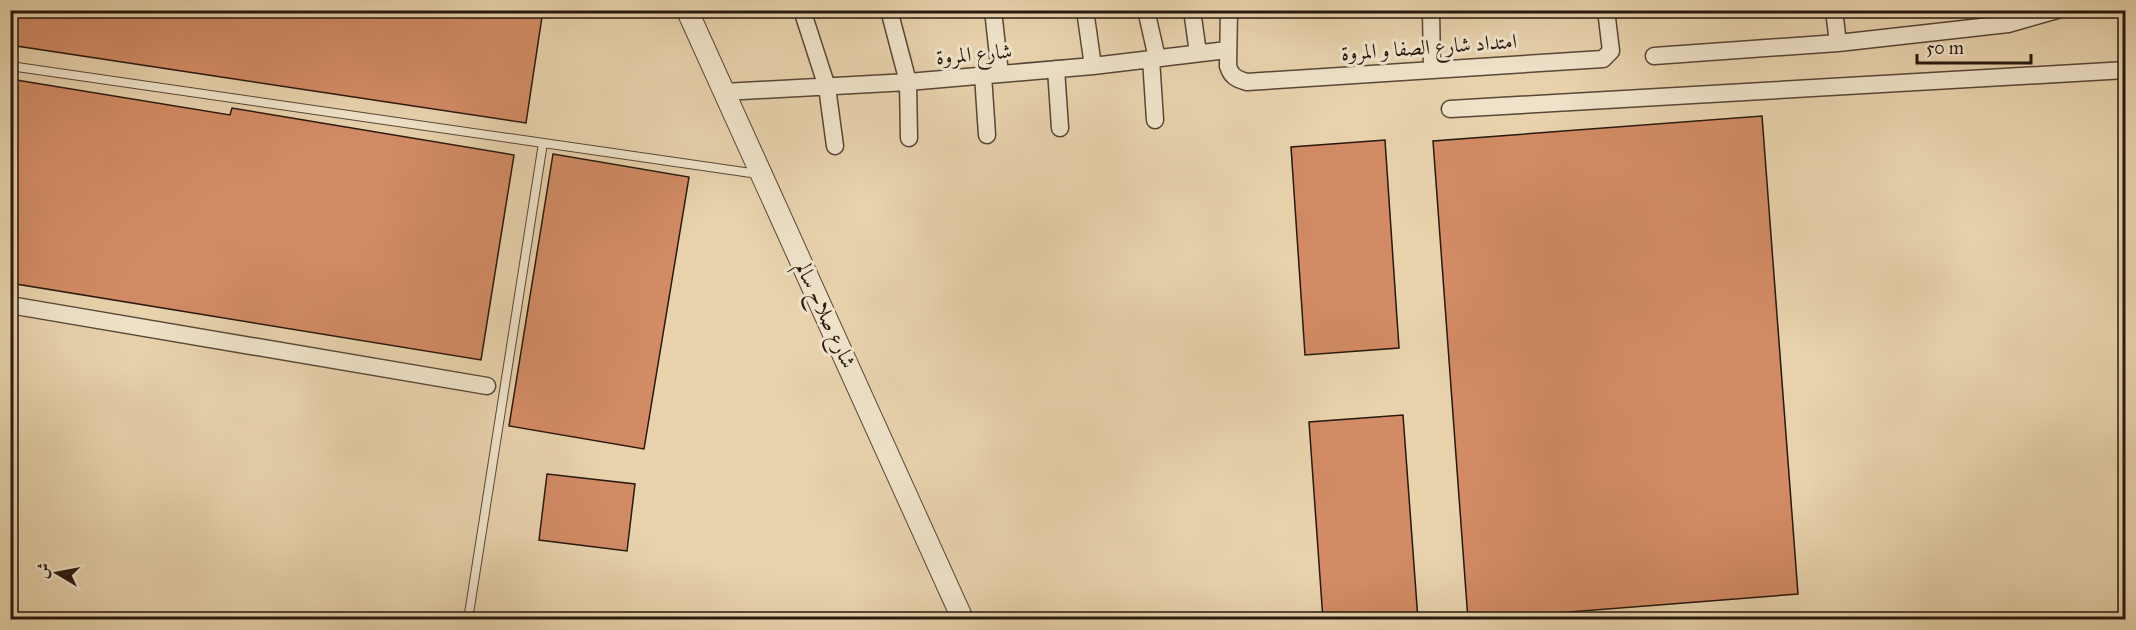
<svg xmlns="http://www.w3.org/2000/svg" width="2136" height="630" font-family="'IM FELL Great Primer',Amiri,serif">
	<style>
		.building { fill: #d28b64; stroke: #28180f; stroke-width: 1.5 }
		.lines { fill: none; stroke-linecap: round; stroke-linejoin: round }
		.service-casing { stroke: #584636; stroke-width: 10 }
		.minor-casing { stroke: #584636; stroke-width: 19 }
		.tertiary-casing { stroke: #584636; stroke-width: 23 }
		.service { stroke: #efe2c9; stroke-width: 8 }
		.minor { stroke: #efe2c9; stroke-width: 16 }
		.tertiary { stroke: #efe2c9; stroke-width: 21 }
		.labels { text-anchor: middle; stroke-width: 6; stroke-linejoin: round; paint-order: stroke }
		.street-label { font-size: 21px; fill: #28180f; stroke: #efe2c9 }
	</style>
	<rect width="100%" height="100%" fill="#e7d2ac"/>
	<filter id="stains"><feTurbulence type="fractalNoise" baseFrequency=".00333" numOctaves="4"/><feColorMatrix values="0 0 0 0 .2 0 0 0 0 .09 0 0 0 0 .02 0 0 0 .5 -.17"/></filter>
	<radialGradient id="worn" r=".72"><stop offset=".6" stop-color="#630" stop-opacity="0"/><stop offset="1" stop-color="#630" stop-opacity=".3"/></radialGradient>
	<path class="building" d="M10 10H543L526 123 10 45Z
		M10 79 230 115 232 108 514 155 481 360 10 283Z
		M1762 116 1798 594 1468 620 1433 141Z
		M1385 140 1399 348 1305 355 1291 147Z
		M553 154 689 177 644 449 509 426Z
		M1403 415 1418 620H1323L1309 422Z
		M547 474 635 484 627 551 539 540Z"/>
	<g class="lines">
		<defs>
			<path id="service" d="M10 66 758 174
				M468 620 543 143"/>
			<path id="minor" d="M802 10 827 87 835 146
				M889 10 908 82 909 138
				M993 10 1000 74
				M1085 10 1093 66
				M1146 10 1157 58
				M1192 10 1198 53
				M1229 10 1228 66C1231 76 1236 79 1247 82L1603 59 1611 51 1606 10
				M1431 10 1432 69
				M1834 10 1838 43
				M1654 56 1838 43 2008 24 2057 10
				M1151 59 1155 120
				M1056 69 1060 128
				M983 75 987 135
				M724 92 908 82 1093 66 1227 50
				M1450 109 2126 70
				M10 305 487 386"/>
			<path id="tertiary" d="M687 10 963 620"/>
		</defs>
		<use href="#service" class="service-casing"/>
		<use href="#minor" class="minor-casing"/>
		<use href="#tertiary" class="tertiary-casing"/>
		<use href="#service" class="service"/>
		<use href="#minor" class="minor"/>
		<use href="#tertiary" class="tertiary"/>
	</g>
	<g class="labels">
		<g class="street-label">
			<text transform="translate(1429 47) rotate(-4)" y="7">امتداد شارع الصفا و المروة</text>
			<text transform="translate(974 54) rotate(-5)" y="7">شارع المروة</text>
			<text transform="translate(826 315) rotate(65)" y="7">شارع صلاح سالم</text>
		</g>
	</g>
	<rect width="2136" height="630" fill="none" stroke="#e7d2ac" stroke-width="36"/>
	<rect x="12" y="12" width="2112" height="606" fill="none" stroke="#28180f" stroke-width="3"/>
	<rect x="18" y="18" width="2100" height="594" fill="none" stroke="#28180f" stroke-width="1.5"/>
	<g transform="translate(57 573) rotate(280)" stroke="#efe2c9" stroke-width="4.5" paint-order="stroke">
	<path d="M0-4.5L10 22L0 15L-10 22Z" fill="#28180f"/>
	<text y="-9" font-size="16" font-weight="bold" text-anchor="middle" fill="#28180f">ش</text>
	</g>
	<path d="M1917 54v9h114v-9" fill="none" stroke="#28180f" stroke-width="3"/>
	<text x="1926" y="54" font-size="18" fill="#28180f" stroke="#efe2c9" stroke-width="4.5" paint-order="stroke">50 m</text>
	<rect width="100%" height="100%" filter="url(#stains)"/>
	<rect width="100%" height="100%" fill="url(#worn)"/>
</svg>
